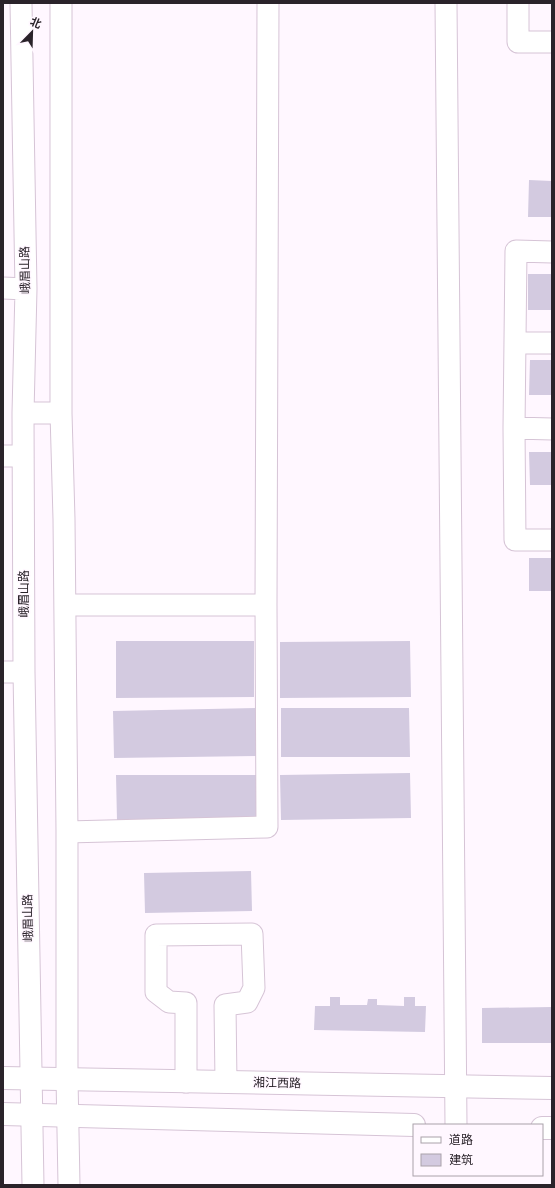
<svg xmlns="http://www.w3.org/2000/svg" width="555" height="1188" font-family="'Golos Text','Noto Sans SC',sans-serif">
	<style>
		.building { fill: #d3cae0 }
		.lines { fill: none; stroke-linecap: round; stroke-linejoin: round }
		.minor-casing { stroke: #d6c4d6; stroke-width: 23 }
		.major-casing { stroke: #d6c4d6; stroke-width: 24 }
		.minor { stroke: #fff; stroke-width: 21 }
		.major { stroke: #fff; stroke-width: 22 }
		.labels { text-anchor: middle; stroke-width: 3; stroke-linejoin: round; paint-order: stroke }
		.street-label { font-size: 12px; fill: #2a232a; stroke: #fff7ff }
	</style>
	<rect width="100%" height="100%" fill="#fff7ff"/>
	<path class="building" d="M529 180 552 181V217H528Z
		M528 274H552V310H528Z
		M530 360H552V395H529Z
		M529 452H552V485H530Z
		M529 558H552V591H529Z
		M116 641H254V697L116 698Z
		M410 641 411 697 280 698V642Z
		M257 708 258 756 114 758 113 711Z
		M281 708H409L410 757H281Z
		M410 773 411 818 281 820 280 775Z
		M116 775H258V820L117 821Z
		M251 871 252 911 145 913 144 873Z
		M330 997H340V1005H367L368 999H377V1005L404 1006V997H415V1006H426L425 1032 314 1030 315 1006H330Z
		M552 1007V1043H482V1008Z"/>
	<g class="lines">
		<defs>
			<path id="minor" d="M21 3 26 289 23 413 24 672 33 1185
				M61 3V413L64 519 67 832V1078L69 1185
				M446 3 456 1125
				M518 3V42H552
				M552 252 516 251 514 428 515 540H552
				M3 288 26 289
				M515 343H552
				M23 413H61
				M514 428 552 429
				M3 456H23
				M65 605H266
				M3 672H24
				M67 832 267 827 266 605 268 3
				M186 1082V1003L169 1002 156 992V935L252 934 254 988 247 1002 225 1005 226 1082"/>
			<path id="major" d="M3 1078 552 1088
				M3 1114 414 1125
				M542 1128H552"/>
		</defs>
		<use href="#minor" class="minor-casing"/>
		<use href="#major" class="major-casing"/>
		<use href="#minor" class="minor"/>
		<use href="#major" class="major"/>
	</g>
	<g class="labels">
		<g class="street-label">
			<text transform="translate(25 270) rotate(-91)" y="4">峨眉山路</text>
			<text transform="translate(24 594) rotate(-90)" y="4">峨眉山路</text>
			<text transform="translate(28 918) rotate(-91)" y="4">峨眉山路</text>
			<text transform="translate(277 1083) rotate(1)" y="4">湘江西路</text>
		</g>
	</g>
	<rect width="555" height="1188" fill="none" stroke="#2a232a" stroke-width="8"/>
	<rect x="413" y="1124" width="130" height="52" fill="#fff7ff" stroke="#aaa2aa"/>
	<rect x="421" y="1137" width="20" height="6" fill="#ffffff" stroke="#aaa2aa"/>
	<text x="449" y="1144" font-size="12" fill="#2a232a">道路</text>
	<rect x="421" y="1154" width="20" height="12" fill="#d3cae0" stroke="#aaa2aa"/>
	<text x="449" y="1164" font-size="12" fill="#2a232a">建筑</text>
	<g transform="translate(32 32) rotate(23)" stroke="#fff7ff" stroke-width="3" paint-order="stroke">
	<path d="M0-3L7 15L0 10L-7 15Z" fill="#2a232a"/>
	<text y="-6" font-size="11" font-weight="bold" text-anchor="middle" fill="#2a232a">北</text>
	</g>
</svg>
